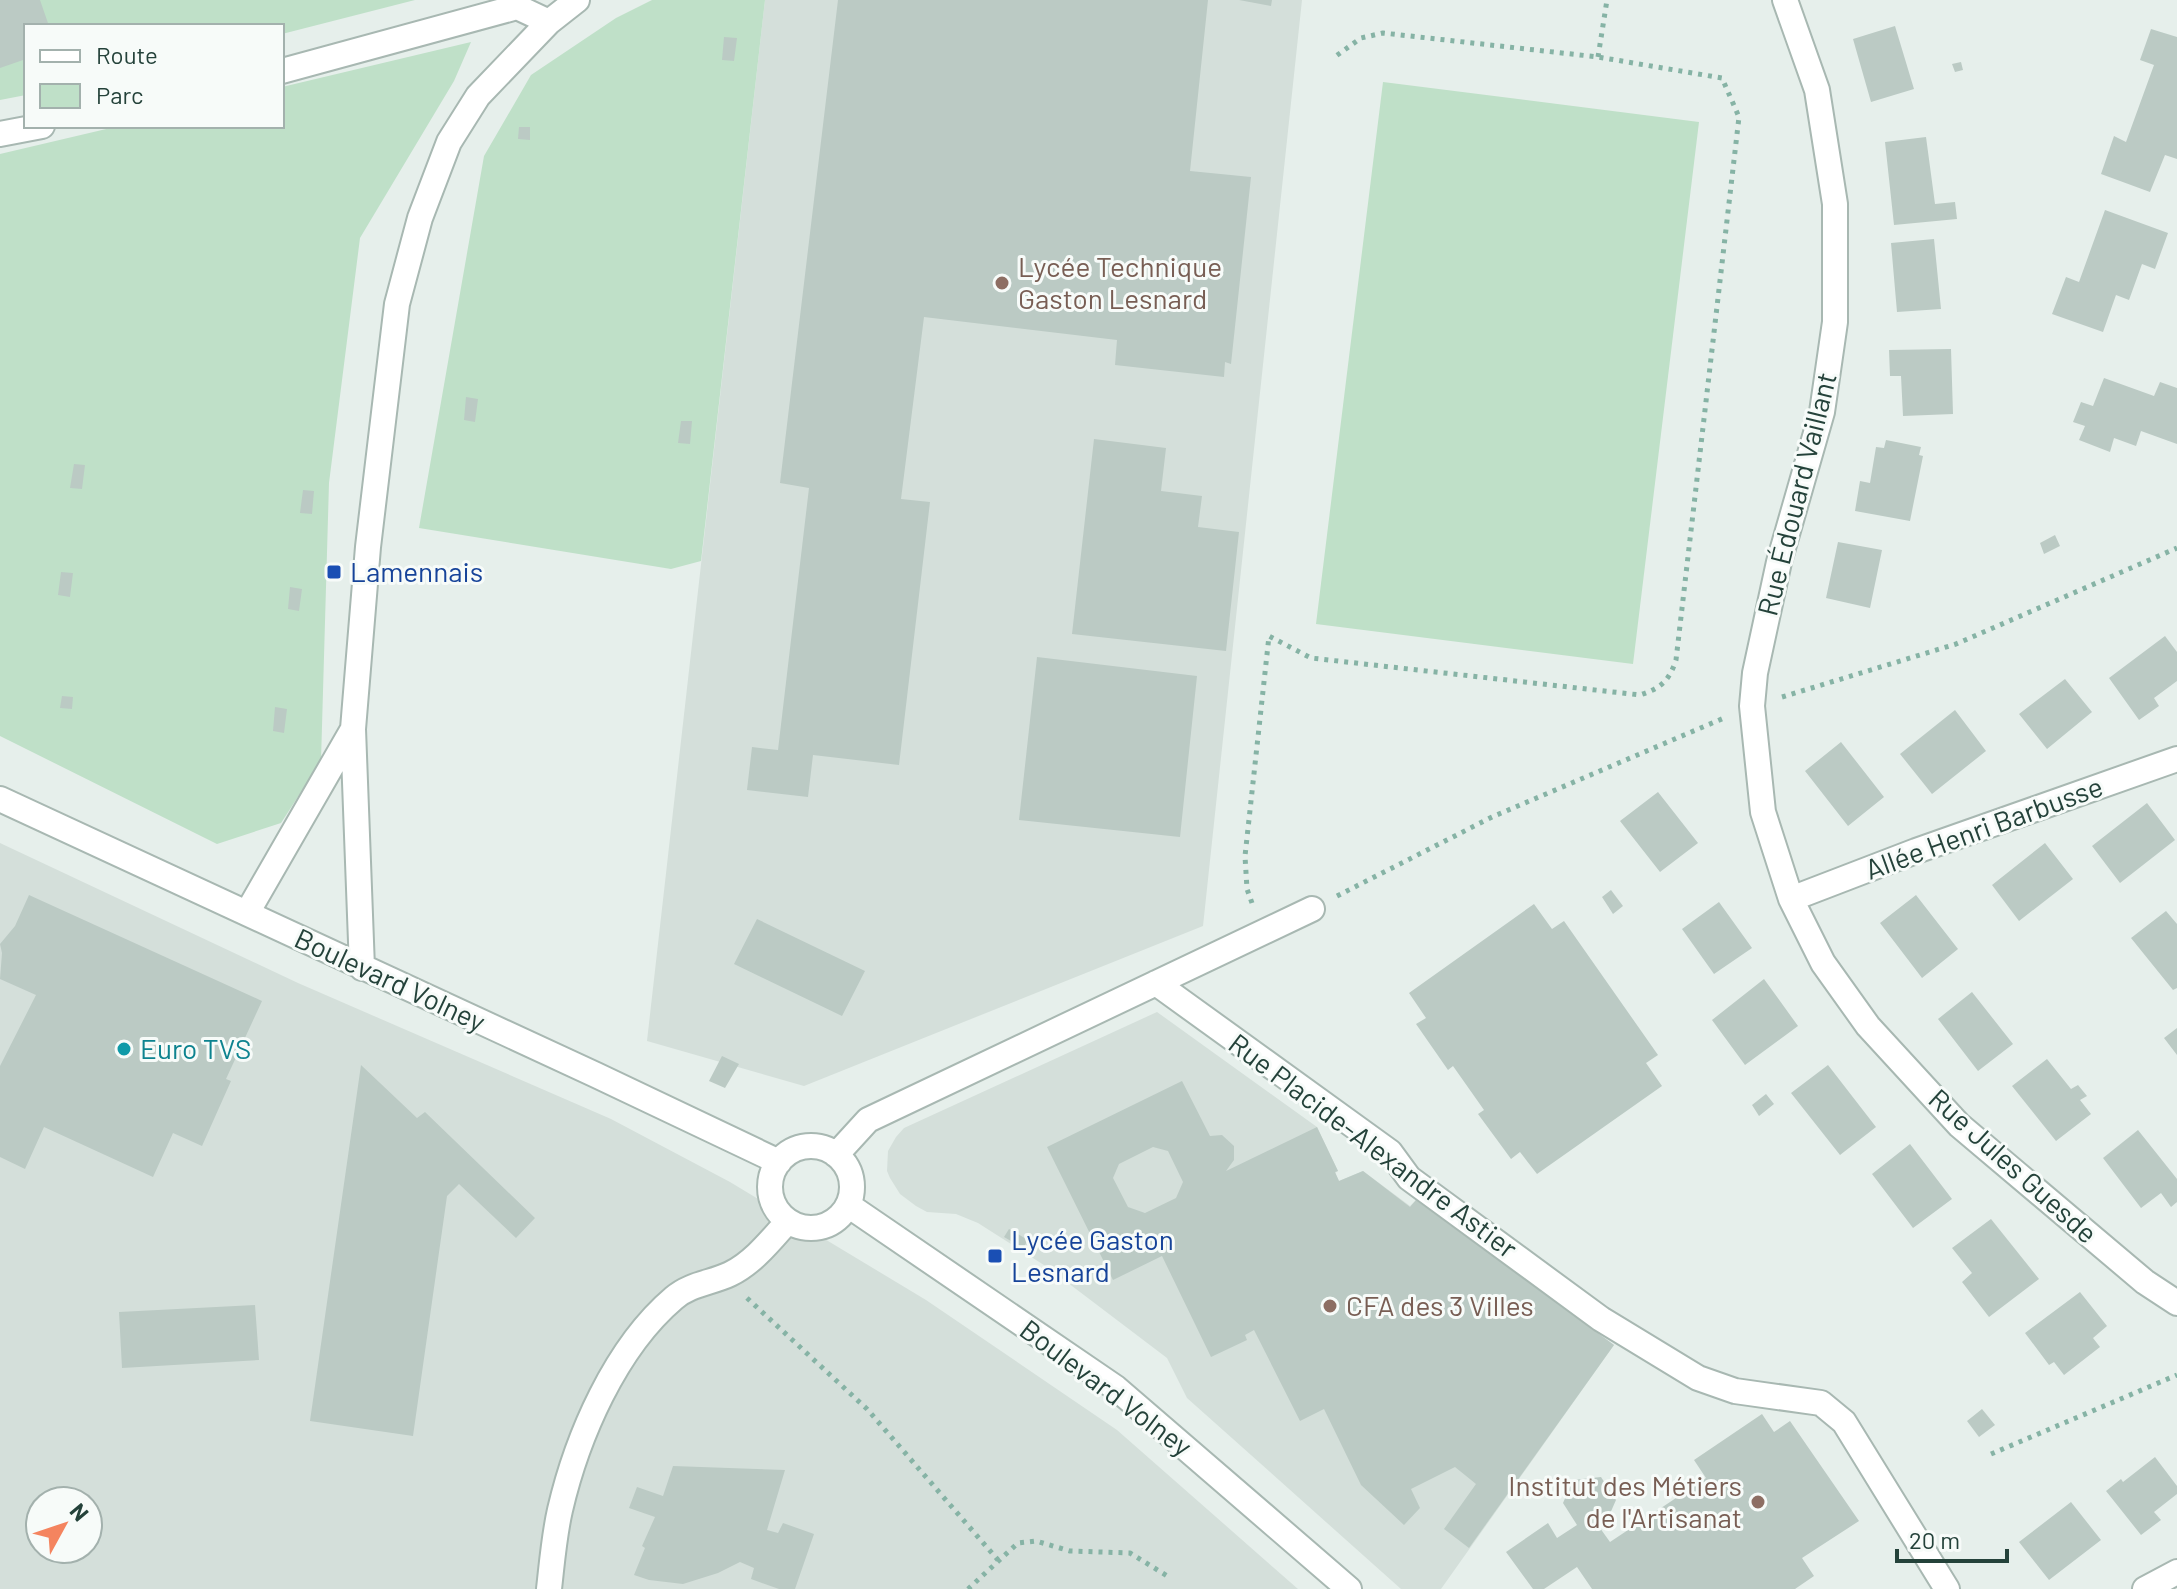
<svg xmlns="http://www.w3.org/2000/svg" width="2177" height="1589" font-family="Barlow,sans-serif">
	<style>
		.built { fill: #d4dfda; fill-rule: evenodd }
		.green { fill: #bfe0c8 }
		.building { fill: #bbcac4; fill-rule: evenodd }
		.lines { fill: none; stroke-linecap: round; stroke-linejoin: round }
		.minor-casing { stroke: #a8b8b2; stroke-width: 28 }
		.path { stroke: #86b3a5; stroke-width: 5; stroke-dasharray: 4 6; stroke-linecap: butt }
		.minor { stroke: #fff; stroke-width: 24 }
		.education-dot { fill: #8d6e63; stroke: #f7fbf9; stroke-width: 3 }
		.transit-dot { fill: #1a4fb4; stroke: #f7fbf9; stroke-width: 3 }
		.culture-dot { fill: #0f9aa8; stroke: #f7fbf9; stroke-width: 3 }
		.labels { text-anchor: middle; stroke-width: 6; stroke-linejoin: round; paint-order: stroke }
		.education-label { font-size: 28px; fill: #785e54; stroke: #f7fbf9; text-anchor: start }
		.street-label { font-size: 28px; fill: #24423a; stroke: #f7fbf9 }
		.transit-label { font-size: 28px; fill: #164399; stroke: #f7fbf9; text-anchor: start }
		.culture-label { font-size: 28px; fill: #0d838f; stroke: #f7fbf9; text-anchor: start }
	</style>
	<rect width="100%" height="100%" fill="#e6efeb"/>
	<path class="built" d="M765 0H1302L1203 926 804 1086 647 1041Z
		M0 843 298 983 611 1119 730 1182 926 1300 1117 1430 1298 1589H0ZM40 1501H88V1549H40Z
		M1157 1012 1317 1127 1338 1171 1335 1173 1339 1181 1363 1171 1410 1206 1416 1200 1614 1345 1441 1589H1401L1187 1398 1167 1358 1047 1267 978 1223 956 1214 927 1212 916 1206 900 1194 890 1178 887 1171 888 1151 896 1137 904 1128Z"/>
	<path class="green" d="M0 0H415L282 34V26H26V95L0 100Z
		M652 0H765L701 561 671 569 419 528 484 156 531 75 616 18Z
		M471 42 454 81 360 238 329 483 321 761 281 823 217 844 0 736V154L119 126H282V87Z
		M1383 82 1699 122 1633 664 1316 624Z"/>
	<path class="building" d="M0 0H40L49 26H26V59L0 68Z
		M838 0H1208L1190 171 1251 177 1231 364 1225 362 1224 377 1115 365 1117 340 924 317 901 499 930 502 899 765 813 755 808 797 747 790 752 747 778 750 809 488 780 483Z
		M1239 0H1272L1271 6Z
		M1895 26 1914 89 1871 102 1853 39Z
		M2151 29 2177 37V159L2165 155 2150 192 2101 174 2114 136 2126 142 2154 65 2140 60Z
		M724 37 737 38 734 61 722 60Z
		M1961 62 1963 70 1955 72 1952 64Z
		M519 127H530V140L518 139Z
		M1926 137 1935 204 1955 202 1957 219 1894 225 1885 142Z
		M2105 210 2168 233 2155 269 2142 264 2129 300 2116 295 2103 332 2052 314 2066 277 2079 282Z
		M1934 239 1941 309 1897 312 1891 243Z
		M1951 349 1953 414 1903 416 1901 376H1890L1889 350Z
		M2104 378 2154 396 2160 382 2177 388V444L2141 431 2136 446 2114 438 2110 452 2079 440 2085 426 2073 422 2081 402 2093 406Z
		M466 397 478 399 475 422 464 420Z
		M681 421H692L690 444 678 443Z
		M1094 439 1166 448 1161 491 1202 496 1198 527 1239 532 1226 651 1072 634Z
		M1886 440 1921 447 1919 455 1923 456 1910 521 1855 511 1860 481 1870 483 1876 447 1884 448Z
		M74 464 85 465 82 489 70 488Z
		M303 490 314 491 312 514 300 513Z
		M2055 535 2060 546 2044 554 2040 543Z
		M1838 542 1882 550 1870 608 1826 598Z
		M61 572 73 573 70 597 58 595Z
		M290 587 302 589 299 611 288 609Z
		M2165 636 2177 652V681L2154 698 2159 706 2139 720 2109 678Z
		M1037 657 1197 676 1180 837 1019 820Z
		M2065 679 2092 712 2047 749 2019 714Z
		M62 696 73 697 72 709 60 708Z
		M275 707 287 709 284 733 273 731Z
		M1955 710 1986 751 1932 794 1900 754Z
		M1841 742 1884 797 1848 826 1805 771Z
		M1658 792 1698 843 1660 872 1620 821Z
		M2147 803 2175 840 2120 883 2092 846Z
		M2045 843 2073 879 2019 921 1992 885Z
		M1611 890 1623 906 1613 914 1602 897Z
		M29 895 262 1001 226 1079 231 1081 202 1146 173 1133 153 1177 44 1127 25 1169 0 1157V1066L36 995 0 979 2 953 0 944 15 926Z
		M1916 895 1958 949 1922 978 1880 923Z
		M1719 902 1752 948 1714 974 1682 929Z
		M1534 904 1552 929 1564 921 1658 1055 1646 1063 1662 1086 1537 1174 1520 1152 1511 1159 1503 1148 1478 1114 1484 1110 1453 1066 1448 1070 1416 1024 1426 1018 1409 993Z
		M2166 911 2177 924V988L2173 990 2131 938Z
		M757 919 865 971 842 1016 734 964Z
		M1764 979 1798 1026 1745 1065 1712 1020Z
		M1972 992 2013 1044 1978 1071 1938 1019Z
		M2177 1028V1055L2164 1038Z
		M722 1056 739 1064 725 1088 709 1081Z
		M2047 1059 2071 1089 2078 1085 2087 1096 2080 1100 2091 1114 2056 1141 2012 1086Z
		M361 1065 417 1118 425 1112 535 1218 516 1238 459 1184 447 1196 413 1436 310 1421Z
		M1828 1065 1876 1127 1840 1155 1791 1093Z
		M1182 1081 1210 1136 1222 1135 1234 1146V1160L1226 1171 1317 1127 1338 1171 1335 1172 1339 1181 1363 1171 1410 1207 1416 1200 1614 1345 1469 1548 1444 1529 1476 1484 1455 1467 1411 1489 1420 1508 1404 1525 1361 1485 1324 1409 1300 1421 1254 1330 1245 1335 1247 1340 1211 1357 1162 1256 1113 1280 1047 1147ZM1153 1147 1168 1151 1183 1182 1176 1198 1145 1213 1128 1207 1113 1178 1119 1164Z
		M1766 1094 1774 1104 1759 1116 1752 1105Z
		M2138 1130 2177 1179V1202L2171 1207 2161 1193 2141 1208 2103 1158Z
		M1910 1144 1952 1199 1913 1228 1872 1174Z
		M1991 1219 2039 1279 1989 1317 1962 1282 1972 1273 1952 1248Z
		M1009 1229 1028 1240 1023 1248 1004 1237Z
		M2080 1292 2107 1326 2093 1338 2100 1347 2064 1375 2054 1362 2049 1365 2025 1333Z
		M255 1305 259 1360 122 1368 119 1312Z
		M1982 1409 1995 1425 1979 1437 1967 1421Z
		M1762 1414 1774 1432 1790 1421 1859 1521 1802 1558 1814 1576 1795 1589H1592L1577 1567 1544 1589H1533L1506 1552 1548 1523 1557 1538 1577 1525 1563 1503 1573 1480 1601 1477 1616 1500 1605 1525 1600 1528 1610 1542 1706 1478 1694 1460Z
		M2155 1457 2177 1486V1494L2154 1512 2161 1520 2141 1535 2106 1491 2121 1479 2123 1482Z
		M673 1466 785 1470 767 1530 778 1533 783 1523 814 1534 795 1589H779L751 1579 754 1568 740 1562 718 1573 683 1584 649 1580 634 1575 645 1548 642 1546 655 1517 629 1508 637 1487 663 1496Z
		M2071 1502 2101 1540 2049 1580 2019 1542Z"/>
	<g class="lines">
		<defs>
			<path id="minor" d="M1785 0 1817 90 1835 204V322L1822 412 1779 562 1755 673 1752 706 1763 812 1791 899 1823 963 1868 1026 1959 1125 2145 1282 2177 1303
				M282 71 517 7 549 22
				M0 134 42 126
				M0 799 596 1075 779 1162
				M1791 899 1916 851 2177 759
				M247 913 353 729
				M362 968 353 729 368 547 397 304 420 218 449 142 478 96 549 22 577 0
				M1156 983 1390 1152 1409 1178 1601 1319 1698 1378 1735 1391 1821 1403 1844 1422 1947 1589
				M770 1187a41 41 0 1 1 82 0a41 41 0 1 1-82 0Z
				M836 1155 868 1120 1312 909
				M848 1205 1116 1388 1349 1589
				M549 1589C552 1563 554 1536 560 1510 577 1437 615 1348 674 1298 690 1284 711 1283 730 1274 753 1263 771 1240 788 1221
				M2145 1589 2177 1572"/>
		</defs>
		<use href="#minor" class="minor-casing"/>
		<path class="path" d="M1598 57 1607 0
			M1782 697 1956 644 2177 548
			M1337 896 1492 817 1724 718
			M1252 903 1247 889 1245 856 1269 636 1311 658 1640 695C1661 688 1669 681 1676 660L1739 117 1722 78 1598 57 1383 33 1361 38 1336 56
			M747 1298 867 1409 998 1560
			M1991 1454 2177 1375
			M968 1589 1018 1543 1036 1541 1070 1551 1130 1553 1169 1577"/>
		<use href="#minor" class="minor"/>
	</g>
	<g class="education-dot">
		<circle cx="1002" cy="283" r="8"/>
		<circle cx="1330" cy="1306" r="8"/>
		<circle cx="1758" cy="1502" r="8"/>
	</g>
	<g class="transit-dot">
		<rect x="326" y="564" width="16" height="16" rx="4"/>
		<rect x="987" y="1248" width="16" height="16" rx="4"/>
	</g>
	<circle class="culture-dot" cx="124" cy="1049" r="8"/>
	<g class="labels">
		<g class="education-label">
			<text x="1018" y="277">Lycée Technique<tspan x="1018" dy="32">Gaston Lesnard</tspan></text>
			<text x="1346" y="1316">CFA des 3 Villes</text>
			<text x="1742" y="1496" text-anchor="end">Institut des Métiers<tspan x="1742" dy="32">de l'Artisanat</tspan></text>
		</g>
		<g class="street-label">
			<text transform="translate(1797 494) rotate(-76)" y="10">Rue Édouard Vaillant</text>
			<text transform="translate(1984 828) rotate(-20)" y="10">Allée Henri Barbusse</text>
			<text transform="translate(390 980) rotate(25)" y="10">Boulevard Volney</text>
			<text transform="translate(1373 1146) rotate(37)" y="10">Rue Placide-Alexandre Astier</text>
			<text transform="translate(2013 1166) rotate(42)" y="10">Rue Jules Guesde</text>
			<text transform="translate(1106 1388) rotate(37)" y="10">Boulevard Volney</text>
		</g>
		<g class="transit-label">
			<text x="350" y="582">Lamennais</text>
			<text x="1011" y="1250">Lycée Gaston<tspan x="1011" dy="32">Lesnard</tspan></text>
		</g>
		<g class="culture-label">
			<text x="140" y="1059">Euro TVS</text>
		</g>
	</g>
	<rect x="24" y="24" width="260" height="104" fill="#f7fbf9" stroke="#a3b1ad" stroke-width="2"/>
	<rect x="40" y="50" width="40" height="12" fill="#ffffff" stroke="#a3b1ad" stroke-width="2"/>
	<text x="96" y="64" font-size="24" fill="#24423a">Route</text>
	<rect x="40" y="84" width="40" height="24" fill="#bfe0c8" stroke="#a3b1ad" stroke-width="2"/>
	<text x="96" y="104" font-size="24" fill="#24423a">Parc</text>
	<g transform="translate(64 1525) rotate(50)"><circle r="38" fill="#f7fbf9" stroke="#a3b1ad" stroke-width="2"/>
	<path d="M0-6L14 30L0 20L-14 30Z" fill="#f4845f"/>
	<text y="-12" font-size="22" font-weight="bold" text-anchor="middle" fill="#24423a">N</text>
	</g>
	<path d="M1897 1549v12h110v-12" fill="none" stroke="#24423a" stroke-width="4"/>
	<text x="1909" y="1549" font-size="24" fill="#24423a" stroke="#f7fbf9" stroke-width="6" paint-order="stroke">20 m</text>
</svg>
